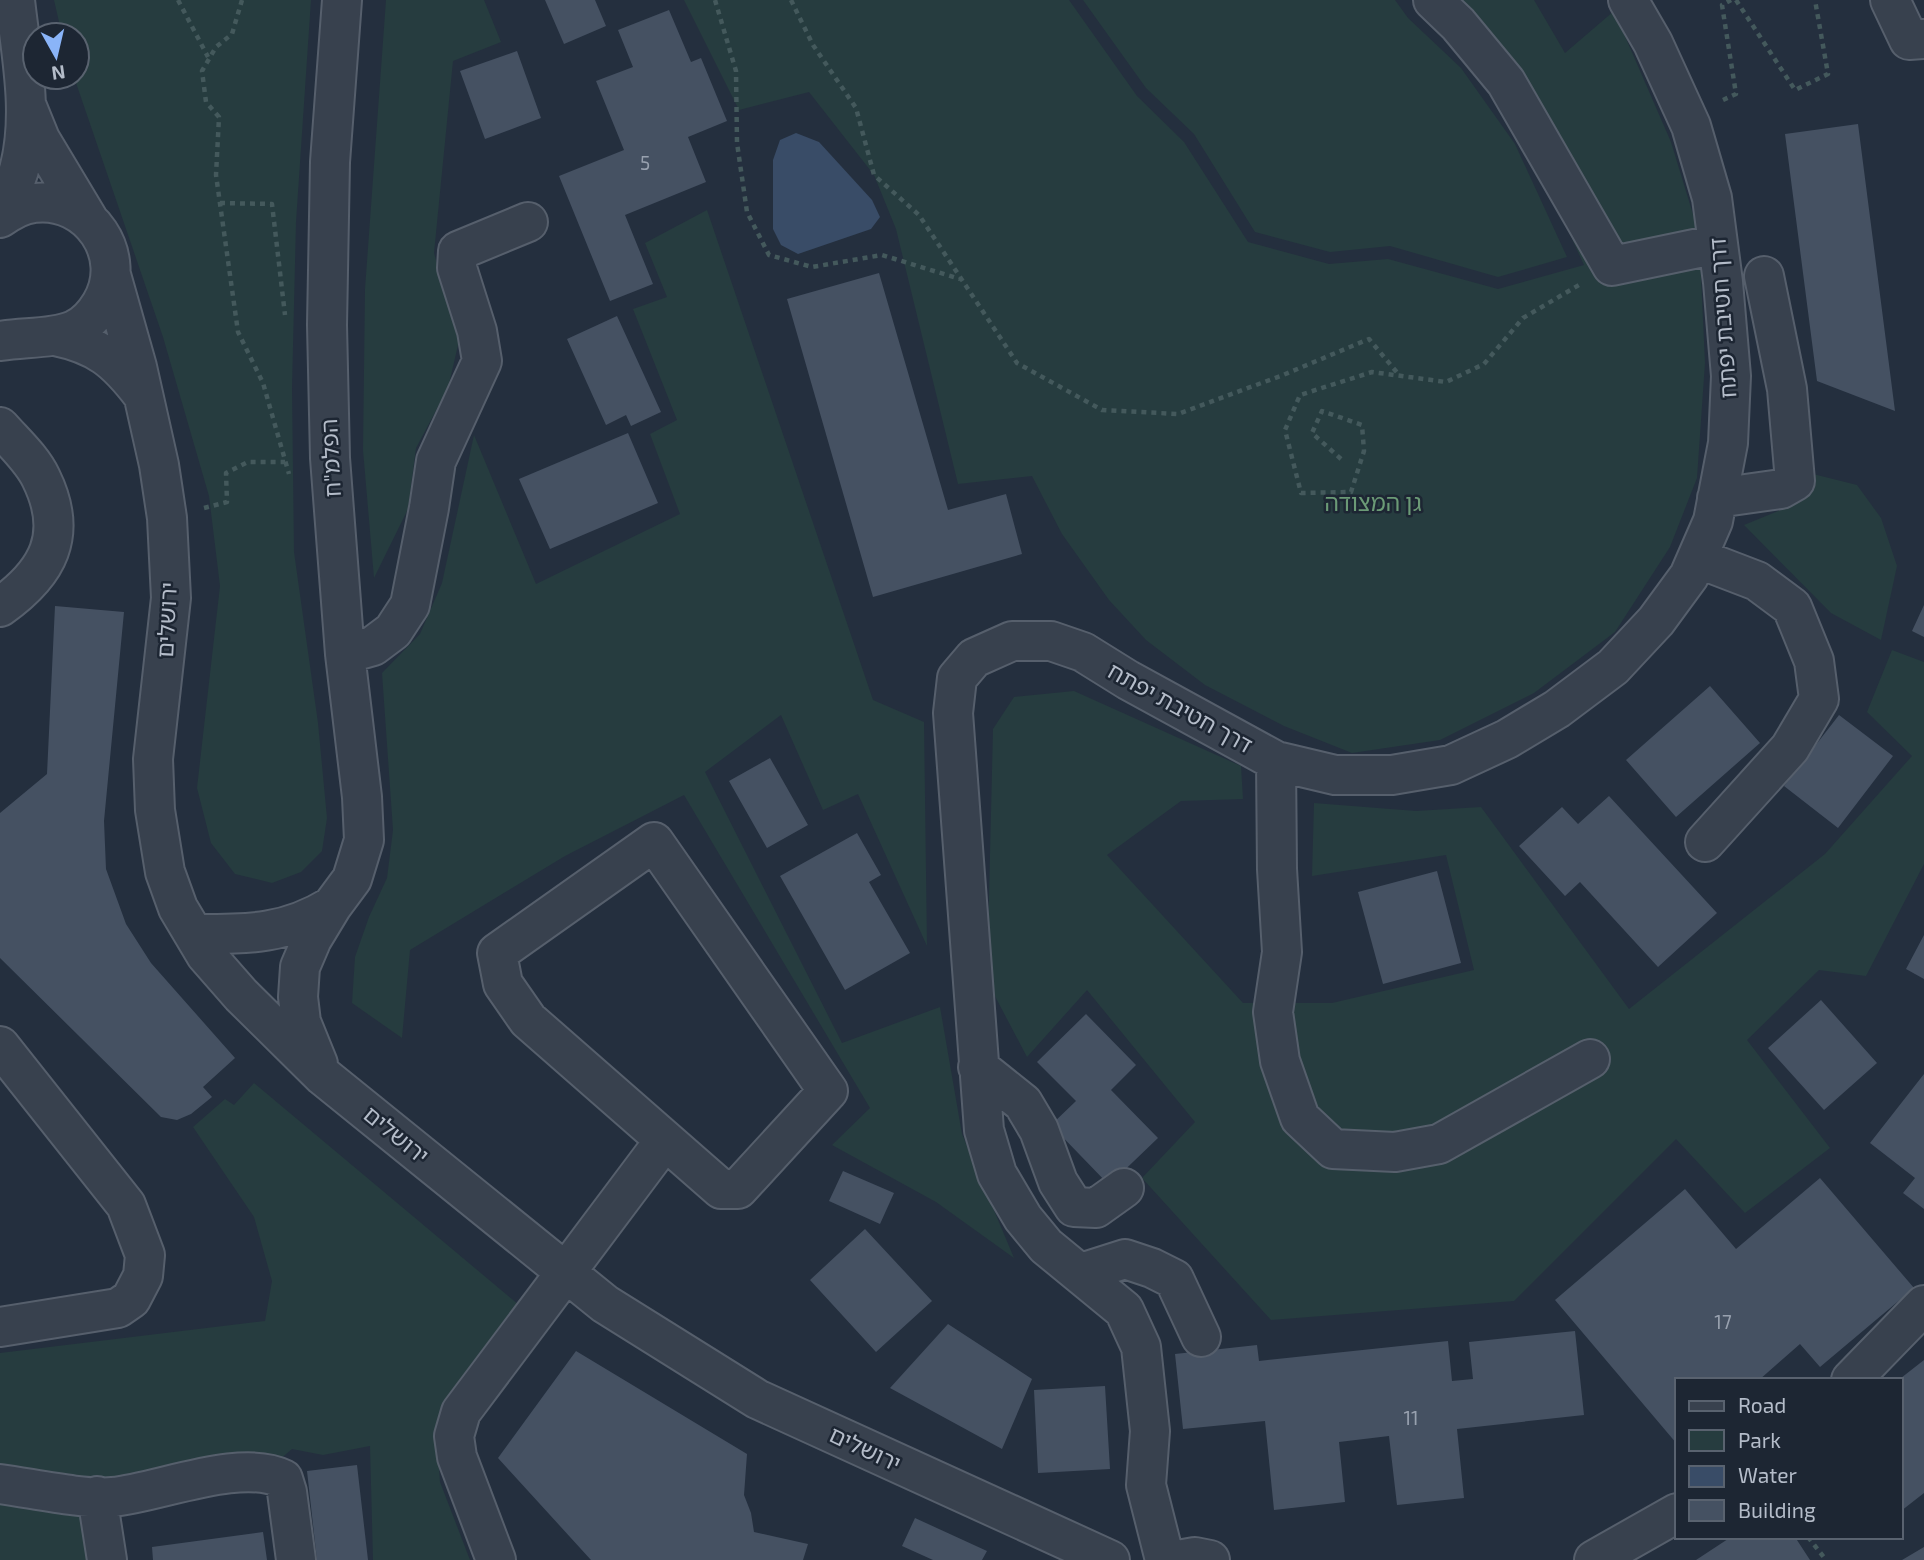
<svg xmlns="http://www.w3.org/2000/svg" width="1924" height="1560" font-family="'Exo 2','Noto Sans Hebrew',sans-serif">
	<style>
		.green { fill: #263c3f }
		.water { fill: #394c67 }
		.building { fill: #455162 }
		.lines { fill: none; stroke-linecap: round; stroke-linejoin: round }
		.minor-casing { stroke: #565f6c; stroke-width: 42 }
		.path { stroke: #44595c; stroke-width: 4.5; stroke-dasharray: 5 5; stroke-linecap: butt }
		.minor { stroke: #38414e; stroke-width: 38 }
		.labels { text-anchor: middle; stroke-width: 5; stroke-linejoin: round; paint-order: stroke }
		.number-label { font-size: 19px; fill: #98a1af }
		.street-label { font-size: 23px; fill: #b4bcc9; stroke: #1d2633 }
		.park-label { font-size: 23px; fill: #6b9a76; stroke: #1d2633 }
	</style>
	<rect width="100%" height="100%" fill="#242f3e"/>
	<path class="green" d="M54 0H311L296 222 292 388 294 552 318 723 327 818 322 851 301 872 272 883 235 874 211 843 197 788 220 586 209 496 163 337 74 77H77V35H62Z
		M386 0H484L501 42 453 61 434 253 459 341 448 388 416 448 408 509 374 578 363 450 365 289Z
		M684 0H1069L1137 96 1184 142 1248 242 1329 264 1388 259 1498 289 1584 265 1526 138 1436 0H1534L1565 53 1614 11 1671 142 1699 234 1705 363 1697 478 1670 547 1615 632 1534 693 1440 740 1352 753 1284 726 1205 685 1146 640 1109 600 1062 534 1032 476 958 484 896 229 874 175 809 92 739 110Z
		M1083 0H1395L1408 18 1461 68 1515 144 1567 257 1498 277 1390 246 1330 252 1255 232 1194 134 1146 88Z
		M707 210 873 700 924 722 927 946 858 794 823 810 781 715 705 772 842 1043 940 1007 962 1134 1014 1258 936 1202 832 1145 870 1108 684 795 565 856 410 950 402 1038 352 1003 355 957 369 917 387 878 393 830 382 673 420 634 442 583 474 435 536 584 680 514 650 434 677 420 633 309 667 297 645 243Z
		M1809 473 1857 485 1881 518 1897 566 1881 640 1831 613 1744 525 1788 507Z
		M1892 650 1924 662V864L1866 976 1819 970 1747 1040 1830 1148 1745 1213 1676 1139 1514 1301 1271 1320 1142 1178 1195 1122 1087 990 1027 1057 987 981 993 729 1014 697 1074 691 1241 766 1243 799 1181 801 1107 855 1243 1003H1332L1474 970 1446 855 1312 876 1314 803 1416 811 1481 807 1629 1009 1825 854 1912 756 1867 712Z
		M254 1083 519 1305 437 1439 440 1482 470 1560H373L370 1446 323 1455 292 1449 272 1466 92 1522 101 1560H0V1353L265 1321 272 1281 254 1217 193 1127 225 1099 234 1105Z"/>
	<path class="water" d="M796 133 819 142 872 200 880 217 871 229 798 254 781 245 773 229V160L780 140Z"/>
	<path class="building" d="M545 0H595L606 26 564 44Z
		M669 10 691 62 701 58 727 121 688 137 706 182 625 215 653 284 610 301 559 176 624 150 596 81 633 67 618 30Z
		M517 51 541 118 485 139 460 71Z
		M1858 124 1895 411 1817 381 1785 134Z
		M879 273 948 510 1006 494 1022 554 873 597 787 299Z
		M617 316 661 412 631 426 626 415 606 425 567 339Z
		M628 433 658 503 550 549 519 479Z
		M1924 605V637L1912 631Z
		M55 606 124 612 104 821 106 869 126 924 151 963 235 1058 203 1087 212 1097 191 1114 177 1120 161 1117 0 958V813L47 774Z
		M1710 686 1760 743 1676 817 1626 760Z
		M1839 715 1893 756 1838 828 1784 786Z
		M770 758 808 825 767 848 729 781Z
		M1609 796 1717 913 1658 967 1580 882 1565 896 1519 846 1562 807 1578 824Z
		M857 833 881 875 869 882 910 953 845 990 780 876Z
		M1437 871 1461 963 1383 984 1358 892Z
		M1924 935V979L1906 969Z
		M1821 1000 1877 1063 1824 1110 1768 1048Z
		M1086 1014 1136 1065 1111 1090 1158 1138 1109 1185 1051 1125 1076 1101 1037 1062Z
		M1924 1074V1209L1903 1193 1915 1178 1870 1143Z
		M843 1171 894 1193 880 1224 829 1201Z
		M1820 1178 1914 1288 1820 1367 1800 1344 1759 1380H1677V1444L1555 1300 1685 1189 1736 1249Z
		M865 1229 932 1301 876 1352 810 1280Z
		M948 1324 1032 1379 1002 1449 890 1388Z
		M1575 1331 1584 1415 1457 1429 1464 1498 1397 1505 1389 1436 1339 1442 1345 1502 1274 1510 1265 1421 1183 1429 1175 1354 1257 1345 1259 1361 1448 1341 1452 1381 1473 1379 1469 1342Z
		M576 1351 747 1454 744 1495 751 1513 754 1532 808 1544 803 1560H591L498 1458Z
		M1924 1360V1493L1901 1511V1378Z
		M1105 1386 1110 1469 1038 1473 1034 1390Z
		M357 1465 368 1560H317L307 1471Z
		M915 1518 987 1551 982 1560H933L902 1546Z
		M263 1532 267 1560H153L152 1547Z
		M1731 1537H1795L1810 1560H1696Z
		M1924 1547V1560H1902Z"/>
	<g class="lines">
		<defs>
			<path id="minor" d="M1433 0 1458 24 1506 82 1612 266 1718 244
				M1890 0 1909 40 1924 39
				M27 107 40 139 88 219
				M0 215C7 200 14 186 19 170 34 115 21 55 15 0
				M0 218C10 211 21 204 34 203 89 196 130 256 101 304 95 314 85 325 74 330 53 339 24 337 0 341
				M111 275 137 367 159 465 167 518 171 598 153 759 155 810 165 872 178 908 206 955 241 995 323 1076 605 1304 757 1399 1110 1560
				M55 336C98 345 116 360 142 394
				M0 427C14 443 32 459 41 478 69 535 48 573 0 607
				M1717 498 1781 489 1795 481 1787 389 1764 276
				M1697 558 1757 581 1792 607 1814 661 1819 699 1790 748 1705 842
				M345 654 373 646 393 631 410 605 429 508 436 461 482 361 477 331 457 268 458 251 528 222
				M1276 761 1277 869 1282 952 1273 1012 1280 1061 1300 1118 1333 1149 1395 1152 1439 1144 1590 1059
				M654 842 828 1091 738 1189H721L528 1020 503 984 497 953Z
				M194 934C247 934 285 935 332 906
				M0 1046 126 1205 145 1255 143 1276 131 1299 118 1308 0 1327
				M318 1064 301 1022 298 997 300 967 312 939 332 906 352 879 364 840 362 797 345 654 330 458 327 325 330 162 342 0
				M978 1067 1023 1103 1039 1130 1058 1182 1074 1207 1096 1208 1124 1188
				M1081 1273 1125 1259 1152 1268 1174 1279 1201 1337
				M1851 1380 1924 1305
				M0 1484C31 1488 83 1500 113 1497 160 1492 241 1458 283 1479L287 1492 296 1560
				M97 1496 107 1560
				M496 1560 457 1457 454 1436 461 1412 665 1140
				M1165 1560 1146 1485 1150 1431 1141 1347 1124 1310 1046 1246 1023 1218 997 1174 984 1130 953 713 957 678 974 658 1012 641H1051L1083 652 1128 680 1276 761 1335 775H1392L1451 765 1507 739 1557 709 1613 667 1656 621 1689 576 1713 521 1728 443 1731 376 1723 282 1712 198 1691 126 1653 43 1628 0
				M1178 1560 1195 1557 1210 1560
				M1594 1560 1677 1513"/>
		</defs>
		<use href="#minor" class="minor-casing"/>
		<path class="path" d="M178 0 208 57
			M242 0 232 34 216 47 202 71 206 102 219 117 216 175 238 332 263 383 289 474
			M715 0 736 71 737 143 747 212 769 255 812 267 882 255 960 279
			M791 0 813 45 856 108 874 175 919 215 1017 363 1102 410 1178 414 1283 375 1369 339 1400 376
			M1736 0 1795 90 1828 74 1815 0
			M1723 100 1736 94 1722 5 1731 0
			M220 203 272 204 285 315
			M1341 459 1312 433 1322 411 1362 425 1364 451 1351 492 1301 493 1285 430 1300 395 1372 372 1446 382 1484 364 1523 318 1579 285
			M204 508 227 502 226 473 248 462H285
			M1808 1537 1826 1560"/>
		<use href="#minor" class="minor"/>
	</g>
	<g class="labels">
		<g class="number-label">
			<text x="645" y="170">5</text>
			<text x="1723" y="1329">17</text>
			<text x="1411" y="1425">11</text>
		</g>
		<g class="street-label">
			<text transform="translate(1723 318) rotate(-94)" y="8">דרך חטיבת יפתח</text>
			<text transform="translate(331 458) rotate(-93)" y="8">הפלמ"ח</text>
			<text transform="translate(167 620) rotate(-87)" y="8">ירושלים</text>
			<text transform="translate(1180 708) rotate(29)" y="8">דרך חטיבת יפתח</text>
			<text transform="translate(396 1135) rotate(39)" y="8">ירושלים</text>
			<text transform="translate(865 1449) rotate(25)" y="8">ירושלים</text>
		</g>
		<g class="park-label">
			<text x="1373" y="511">גן המצודה</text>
		</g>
	</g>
	<rect x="1675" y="1378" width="228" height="161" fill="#1d2633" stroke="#59626f" stroke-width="2"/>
	<rect x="1689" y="1401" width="35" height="10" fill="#38414e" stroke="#59626f" stroke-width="2"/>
	<text x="1738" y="1413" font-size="21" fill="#b4bcc9">Road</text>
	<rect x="1689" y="1430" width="35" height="21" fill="#263c3f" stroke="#59626f" stroke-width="2"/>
	<text x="1738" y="1448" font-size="21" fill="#b4bcc9">Park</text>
	<rect x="1689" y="1466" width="35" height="21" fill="#394c67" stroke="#59626f" stroke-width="2"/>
	<text x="1738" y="1483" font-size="21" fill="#b4bcc9">Water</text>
	<rect x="1689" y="1500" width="35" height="21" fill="#455162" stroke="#59626f" stroke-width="2"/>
	<text x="1738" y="1518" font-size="21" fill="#b4bcc9">Building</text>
	<g transform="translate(56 56) rotate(172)"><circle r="33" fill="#1d2633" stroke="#59626f" stroke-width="2"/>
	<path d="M0-5L12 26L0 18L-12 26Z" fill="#8ab4f8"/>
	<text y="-10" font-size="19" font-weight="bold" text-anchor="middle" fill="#b4bcc9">N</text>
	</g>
</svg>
